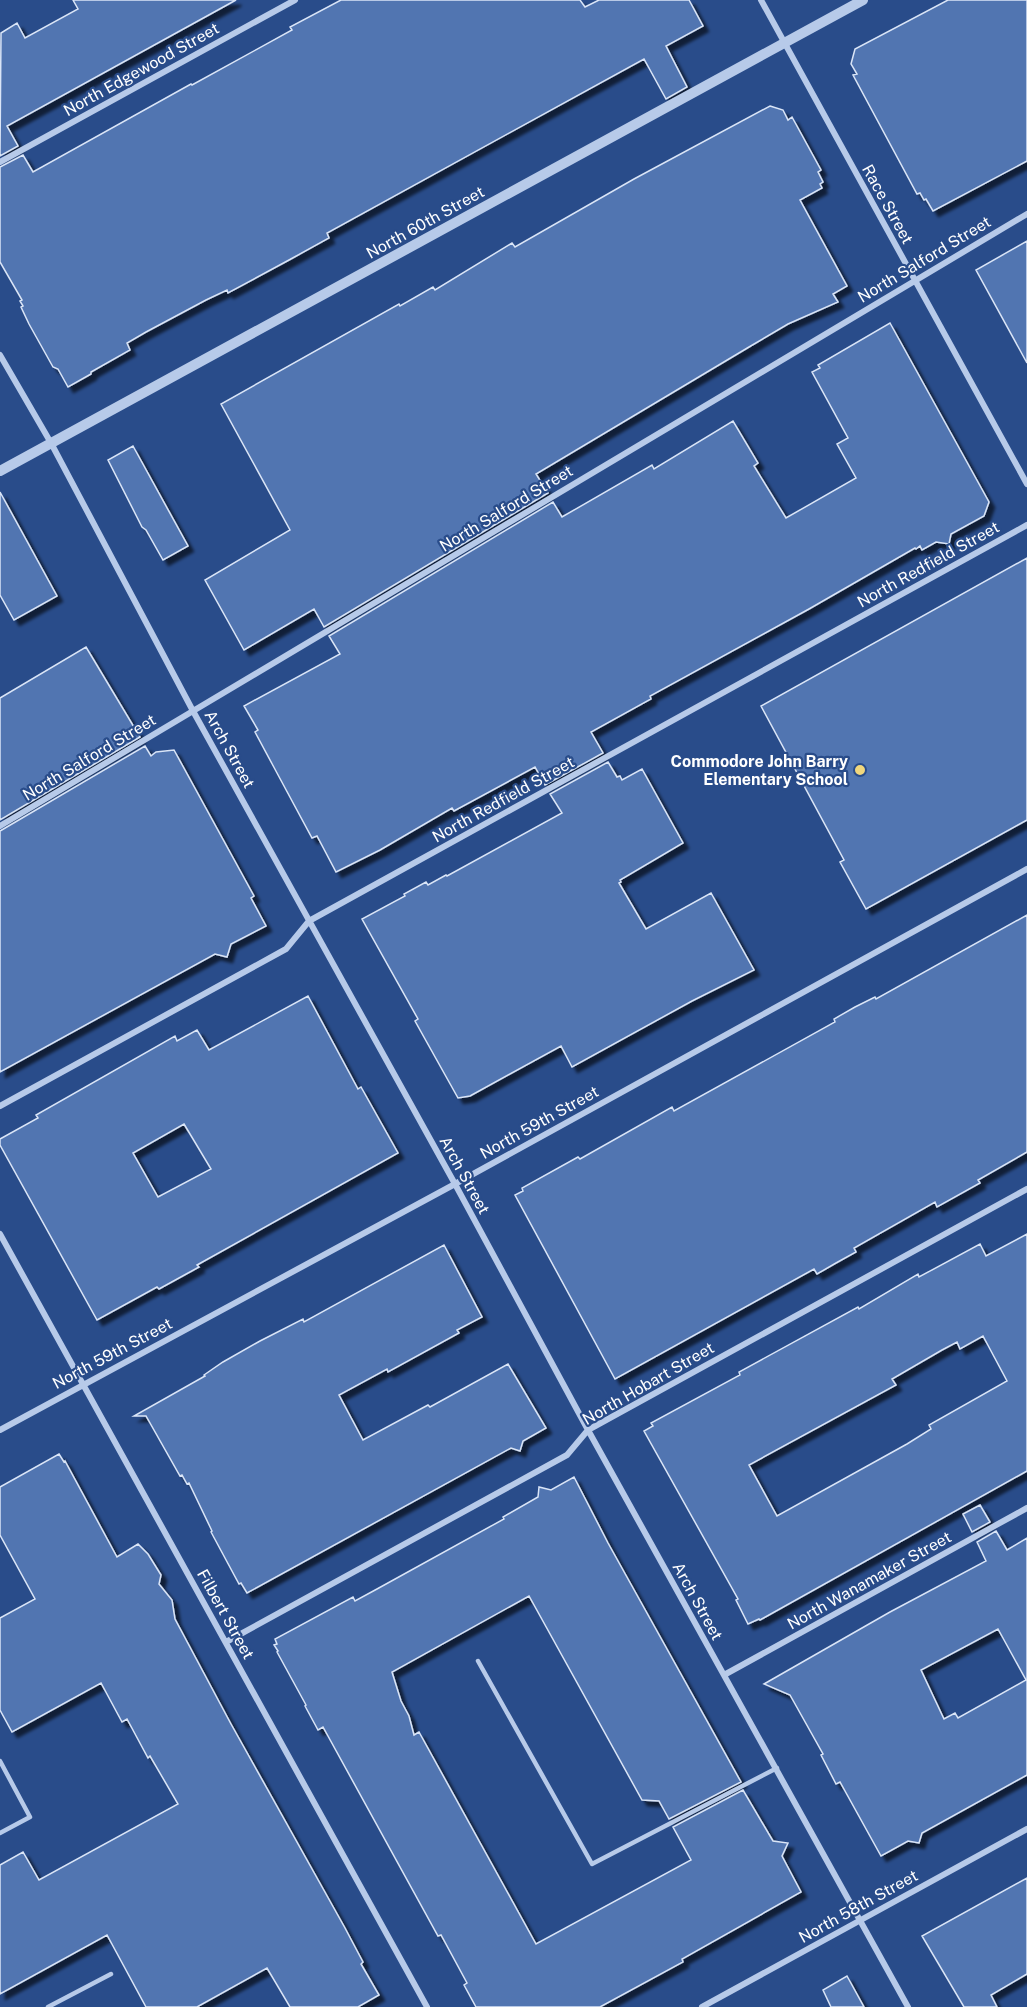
<svg xmlns="http://www.w3.org/2000/svg" width="1027" height="2007" font-family="'Public Sans',sans-serif">
	<style>
		.building { fill: #5175b1; stroke: #dae5f7; stroke-width: 1.5; fill-rule: evenodd; filter: url(#shadow) }
		.lines { fill: none; stroke-linecap: round; stroke-linejoin: round }
		.service { stroke: #b7cae9; stroke-width: 4.5 }
		.minor { stroke: #b7cae9; stroke-width: 6 }
		.tertiary { stroke: #b7cae9; stroke-width: 10 }
		.poi-dot { fill: #f1d77d; stroke: #294c8a; stroke-width: 2 }
		.labels { text-anchor: middle; stroke-width: 4.5; stroke-linejoin: round; paint-order: stroke }
		.street-label { font-size: 16px; fill: #fff; stroke: #294c8a }
		.poi-label { font-size: 16px; font-weight: bold; fill: #fff; stroke: #294c8a; text-anchor: end }
	</style>
	<defs>
		<filter id="shadow"><feDropShadow dx="5.5" dy="5.5" stdDeviation="1.5" flood-color="#0009"/></filter>
	</defs>
	<rect width="100%" height="100%" fill="#294c8a"/>
	<path class="building" d="M73 0H236L7 126 18 146 0 156 1 33 17 23 25 38 78 9Z
		M341 0H580L585 7 599 0H689L703 26 666 46 687 87 666 99 644 59 327 233 329 238 289 260 228 293 227 290 206 300 146 332 127 343 130 350 91 372V374L68 387 58 369 53 367 29 324 21 307 23 306 20 301 22 300 0 262V167L23 155 33 172 191 84 192 85 292 30 290 27Z
		M948 0H1027V161L933 211 926 199 924 200 920 193 917 194 853 75 857 74 851 64 855 49Z
		M770 106 783 110 788 120 792 117 821 170 818 172 823 182 820 184 822 188 800 200 847 286 833 294 838 302 788 324 749 347 536 474 548 493 324 627 314 609 244 650 205 580 290 530 221 404 399 304 400 306 433 287 435 290 512 243 515 247 634 179Z
		M1027 241V363L976 270Z
		M890 323 989 502 984 516 951 534 949 544 936 542 922 550 920 546 916 549 915 548 809 609 650 696 651 699 591 732 603 753 545 785 535 767 454 811 452 808 380 850 336 872 317 836 312 838 277 773 255 732 258 730 244 706 340 654 329 636 553 502 562 517 652 465 654 469 733 421 758 463 754 466 786 518 856 478 837 444 848 438 812 372 820 368 818 365Z
		M133 446 188 546 163 560 146 530 142 527 108 460Z
		M0 492 57 596 14 620 0 595Z
		M1027 558V820L866 909 840 862 844 860 761 706Z
		M86 647 140 737 0 820V698Z
		M145 746 151 756 156 752 174 750 254 896 251 898 266 926 231 944 227 957 215 954 0 1072V831Z
		M608 762 617 777 620 776 622 780 642 769 683 843 620 880 621 882 619 883 646 929 711 893 754 970 692 1001 572 1067 561 1046 470 1096 458 1098 415 1021 418 1019 362 919 405 896 404 894 426 882 428 885 446 875 447 876 562 813 550 794Z
		M1027 915V1152L978 1180 980 1183 937 1207 935 1202 854 1248 856 1252 836 1263 817 1274 814 1269 615 1379 515 1195 523 1191 522 1188 578 1157 580 1159 672 1107 674 1111 835 1022 834 1019 855 1007 875 997 876 999Z
		M308 996 358 1089 361 1087 398 1153 197 1265 199 1267 159 1289 157 1287 97 1320 0 1145V1139L38 1118 36 1115 175 1036 177 1041 197 1030 209 1050ZM184 1124 211 1169 158 1197 133 1153Z
		M1027 1234V1471L760 1620 759 1619 748 1624 736 1600 738 1599 644 1431 653 1426 651 1423 740 1375 739 1372 858 1307 859 1309 918 1274 919 1277 980 1244 986 1256ZM983 1336 1007 1381 929 1425 931 1429 907 1444 777 1516 749 1465 896 1385 892 1379 942 1350 957 1342 960 1349Z
		M444 1245 482 1317 457 1330 459 1333 388 1372 387 1369 339 1395 363 1440 428 1405 430 1407 508 1364 546 1428 523 1441 520 1451 511 1448 247 1593 241 1583 239 1584 211 1532 212 1531 189 1483 187 1484 182 1475 180 1476 146 1416H134L205 1376 204 1375 223 1362 260 1341 303 1319 304 1322Z
		M59 1454 64 1462 65 1461 117 1557 138 1544 148 1554 161 1575 159 1584 172 1600 175 1619 231 1724 345 1928 363 1962 361 1964 379 1995 358 2007H290L267 1968 197 2007H146L107 1935 0 1994V1865L23 1852 39 1880 178 1804 150 1756 148 1758 127 1719 122 1722 101 1683 12 1732 0 1710V1618L35 1599 0 1535V1487Z
		M574 1477 608 1543 741 1782 669 1819 659 1801 642 1800 529 1596 392 1672 401 1701 409 1716 414 1735 419 1732 536 1944 691 1860 673 1827 743 1790 773 1841 788 1843 782 1856 801 1892 682 1959 683 1962 600 2007H476L464 1985 467 1983 441 1935 438 1936 323 1727 318 1730 305 1706 306 1705 277 1652 278 1651 274 1645 277 1644 275 1639 353 1597 355 1601 377 1589 504 1519 503 1517 538 1497 539 1487 551 1490Z
		M980 1505 990 1522 972 1532 963 1514Z
		M996 1531 1007 1550 1027 1538V1775L922 1833 919 1843 908 1841 881 1856 840 1782 836 1784 821 1755 823 1754 790 1695 764 1684 890 1612 986 1561 977 1542ZM998 1629 1026 1680 958 1718 955 1713 944 1719 921 1670Z
		M1027 1878V1974L991 1995 997 2007H964L922 1936Z
		M847 1976 864 2007H831L823 1990Z"/>
	<g class="lines">
		<path class="service" d="M478 1661 592 1864 777 1768
			M0 1761 30 1817 0 1833
			M48 2007 111 1974"/>
		<path class="minor" d="M761 0 1027 484
			M0 162 295 0
			M0 355 51 443 193 711 455 1184 588 1430 908 2007
			M0 826 1027 214
			M0 1106 286 949 309 921 1027 525
			M0 1234 427 2007
			M0 1430 455 1184 1027 869
			M226 1642 567 1455 588 1430 1027 1189
			M724 1675 1027 1508
			M702 2007 1027 1829"/>
		<path class="tertiary" d="M0 471 863 0"/>
	</g>
	<circle class="poi-dot" cx="860" cy="770" r="6"/>
	<g class="labels">
		<g class="street-label">
			<text transform="translate(141 69) rotate(-29)" y="6">North Edgewood Street</text>
			<text transform="translate(888 204) rotate(61)" y="6">Race Street</text>
			<text transform="translate(425 222) rotate(-29)" y="6">North 60th Street</text>
			<text transform="translate(924 259) rotate(-31)" y="6">North Salford Street</text>
			<text transform="translate(506 508) rotate(-31)" y="6">North Salford Street</text>
			<text transform="translate(928 564) rotate(-29)" y="6">North Redfield Street</text>
			<text transform="translate(230 749) rotate(61)" y="6">Arch Street</text>
			<text transform="translate(89 757) rotate(-31)" y="6">North Salford Street</text>
			<text transform="translate(503 799) rotate(-29)" y="6">North Redfield Street</text>
			<text transform="translate(539 1122) rotate(-29)" y="6">North 59th Street</text>
			<text transform="translate(465 1175) rotate(61)" y="6">Arch Street</text>
			<text transform="translate(112 1353) rotate(-28)" y="6">North 59th Street</text>
			<text transform="translate(648 1383) rotate(-30)" y="6">North Hobart Street</text>
			<text transform="translate(869 1580) rotate(-29)" y="6">North Wanamaker Street</text>
			<text transform="translate(698 1601) rotate(61)" y="6">Arch Street</text>
			<text transform="translate(226 1614) rotate(61)" y="6">Filbert Street</text>
			<text transform="translate(858 1906) rotate(-29)" y="6">North 58th Street</text>
		</g>
		<g class="poi-label">
			<text x="848" y="767">Commodore John Barry<tspan x="848" dy="18">Elementary School</tspan></text>
		</g>
	</g>
</svg>
